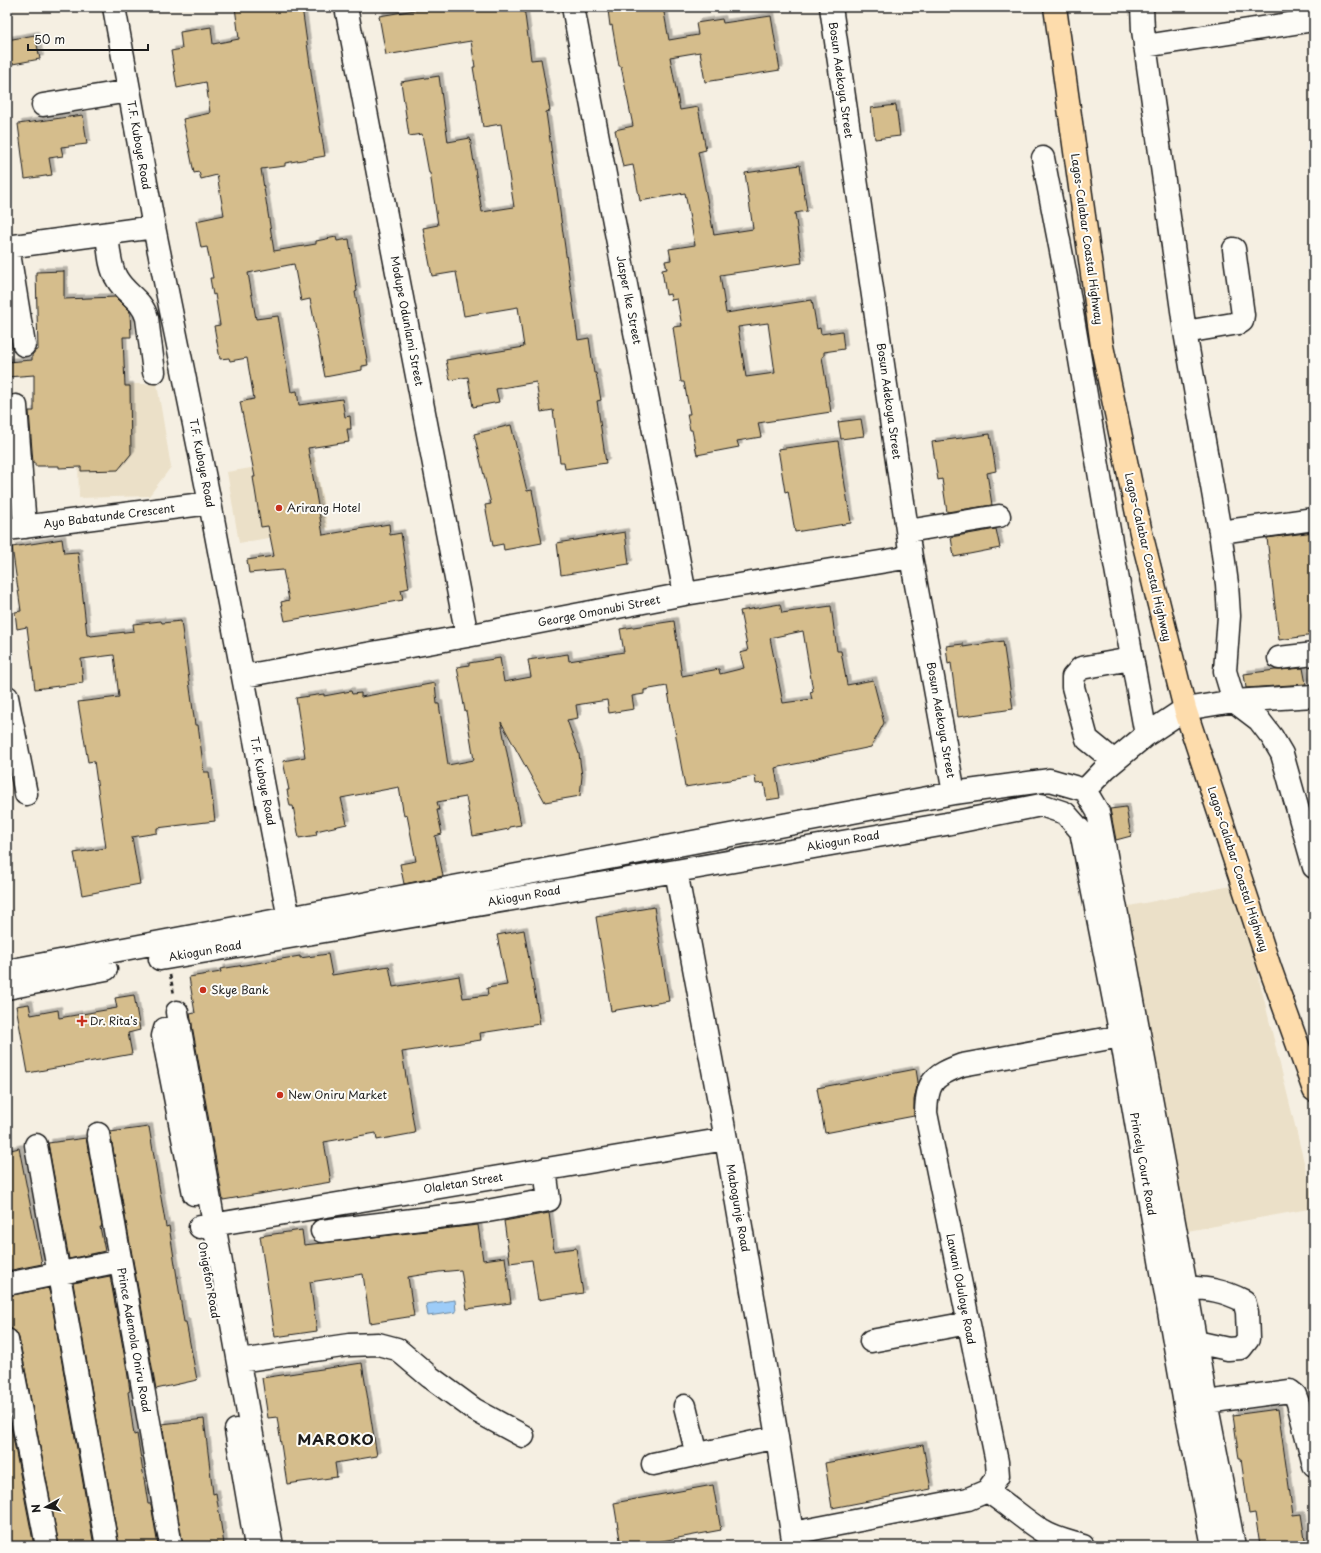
<svg xmlns="http://www.w3.org/2000/svg" width="1321" height="1553" font-family="'Playpen Sans',sans-serif">
	<style>
		.built { fill: #ebe0c8 }
		.water { fill: #9dccf8; stroke: #6986a0 }
		.building { fill: #d5bd8c; stroke: #1c1c1c; fill-rule: evenodd; filter: url(#shadow) }
		.lines { fill: none; stroke-linecap: round; stroke-linejoin: round }
		.minor-casing { stroke: #1c1c1c; stroke-width: 25 }
		.highway-casing { stroke: #1c1c1c; stroke-width: 25 }
		.path { stroke: #1c1c1c; stroke-width: 2.5; stroke-dasharray: 4 3; stroke-linecap: butt }
		.minor { stroke: #fdfcf7; stroke-width: 22 }
		.highway { stroke: #fddcac; stroke-width: 22 }
		.poi-dot { fill: #c8321e; stroke: #fdfcf7; stroke-width: 1.5 }
		.labels { text-anchor: middle; stroke-width: 4; stroke-linejoin: round; paint-order: stroke }
		.street-label { font-size: 11px; fill: #1c1c1c; stroke: #fdfcf7 }
		.poi-label { font-size: 11px; fill: #1c1c1c; stroke: #fdfcf7; text-anchor: start }
		.district-label { font-size: 15px; font-weight: bold; letter-spacing: 1px; fill: #1c1c1c; stroke: #fdfcf7 }
	</style>
	<defs>
		<filter id="shadow"><feDropShadow dx="3.5" dy="-3.5" stdDeviation="0" flood-color="#0004"/></filter>
	</defs>
	<rect width="100%" height="100%" fill="#f5efe2"/>
	<filter id="ink" filterUnits="userSpaceOnUse"><feTurbulence type="fractalNoise" baseFrequency=".025" numOctaves="2"/><feDisplacementMap in="SourceGraphic" scale="8" xChannelSelector="R" yChannelSelector="G"/><feConvolveMatrix kernelMatrix="1 2 1 2 8 2 1 2 1" color-interpolation-filters="sRGB"/></filter>
	<g filter="url(#ink)">
		<path class="built" d="M76 384H157L171 467 149 496 79 498Z
			M315 457 328 528 239 543 227 472Z
			M1236 885 1314 1203V1208L1182 1232 1119 908Z"/>
		<path class="water" d="M455 1300 456 1312 428 1316 426 1304Z"/>
		<path class="building" d="M235 7H302L313 86 325 156 285 163V166L261 169 274 251 316 244V241L336 237 337 241 349 239 357 291 355 292 368 365 362 366V370L325 377 310 299 301 301 294 264 248 273 256 319 278 316 291 392 297 391 299 405 342 399 345 417 350 416 351 429H347L349 442 308 448 323 535 389 524 390 535 401 533 409 588 401 590 403 600 285 621 281 602 289 600 283 570 249 573 247 560 274 556 268 526 261 527 253 477H255L240 402 254 399 247 358 230 361 229 358 220 359 214 326 220 325 215 294 213 295 210 278H213L207 247 201 248 196 221 224 215 217 175 201 179 199 172 194 173 183 119 210 113 206 82 177 88 171 51 182 49 180 32 211 27 213 44 239 39Z
			M433 7H524L531 60 541 59 550 111 546 112 578 340 589 338 594 373H596L601 400 597 401 606 463 565 469 564 462H560L553 410 541 412 536 382 496 389 499 402 473 407 468 377 450 380 446 360 524 347 518 307 464 316 456 272 432 276 423 228 438 225 430 173H429L422 134 409 136 401 82 439 76 448 142 470 138 482 212 514 207 501 124 483 127 473 67H475L471 41 386 55 379 16Z
			M615 7H663L669 40 698 35 696 23 722 19 723 23 771 16 780 70 705 82 700 52 670 57 680 110 698 107 706 150 698 152 714 235 753 229 745 173 800 165 807 211 795 213 802 263 720 275 726 313 812 300 817 329 820 328 821 334 842 331 844 349 824 352V356L822 357 831 412 758 423 761 437 737 441 739 447 697 455 692 430H690L687 414H690L684 382H681L673 327 682 326 677 299 671 300 670 294 666 295 662 270 667 269 665 261 671 260 669 249 695 245 685 193 640 201 633 165 623 167 615 130 633 126 621 66H619L612 25 610 26 608 10 615 9ZM768 323 775 373 746 377 738 327Z
			M35 35 40 59 7 65V40Z
			M896 105 900 136 875 139 871 108Z
			M83 115 87 144 61 147 63 156 49 158 52 175 25 179 18 124Z
			M64 271V299L115 297 130 312 131 337H123L125 386H130L131 454 118 470 81 471V467L59 468V466H35V463H33L29 411H34V375L7 377V362L32 360V355L36 350H38L36 272Z
			M861 419 864 436 841 439 838 422Z
			M511 425 527 491 532 490 542 543 504 550 503 544 493 546 485 505 491 504 474 434Z
			M990 434 996 471 987 473 992 505 947 512 942 479 938 480 932 442Z
			M838 441 851 523 795 532 788 491 785 492 778 449Z
			M996 529 1000 548 954 557 951 537Z
			M625 532 629 564 561 575 557 543Z
			M1314 532V635L1279 640 1267 538Z
			M62 539 64 553 78 552 87 635H90L91 636 134 631 133 624 161 621 162 623 181 621 195 725H198L204 772H209L215 821 157 828V833L132 837 140 884 82 895 74 853 106 848 94 761 88 762 78 702 119 697 114 655 81 659 83 683 35 689 27 627 17 629 15 612 21 611 12 547Z
			M780 604 782 613 831 606 837 651H841L847 685 873 680 884 723 871 747 828 756 815 760 775 768 780 798 767 800 764 783 756 784 755 776 685 787 667 686 644 690V694L632 696 634 709 609 713 607 700 576 705 578 718 567 720 579 754 582 776 580 796 545 802 501 722 521 825 509 827V829L473 836 466 797 437 802 439 810H437L442 834 435 836 443 876 404 884 400 864 416 861 407 815 404 816 399 787 341 798 347 824 316 831 317 835 299 838 293 806H290L287 790H289L283 761 305 757 296 698 324 694V696L351 691 352 694 361 693V697L435 683 437 704H439L448 765 474 760 466 711H465L457 667 469 665V663L500 658 504 682 531 677 528 660 568 654 569 661 624 652 620 629 674 621 682 676 719 669 720 674 744 668 740 653 748 651 740 611ZM803 631 813 691 810 692 812 699 783 703 770 638Z
			M1003 641 1013 709 958 717 951 663 948 664 946 646 963 644V647Z
			M1303 668 1306 684 1246 688 1244 674 1275 670H1280Z
			M1126 807 1131 836 1116 840 1110 809Z
			M654 907 669 1001 611 1011 596 917Z
			M524 930 540 1024 480 1033 481 1040 402 1052 415 1133 377 1140 376 1133 324 1142 331 1182 223 1200 190 1014 195 1013 189 977 221 972 220 969 300 956V958L328 954 332 975 389 966 393 987 459 976 463 998 488 995 487 988 507 985 497 935Z
			M134 995 140 1030 128 1033 132 1054 28 1073 16 1006 29 1004 31 1015 58 1010 59 1018 117 1008 115 998Z
			M916 1069 918 1082 914 1100V1116L825 1133 817 1088Z
			M149 1127 166 1227 169 1226 184 1322H186L197 1380 156 1389 110 1132Z
			M86 1138 102 1227H100L105 1251 69 1259 48 1143Z
			M19 1148 42 1264 7 1271V1151Z
			M549 1213 554 1251 576 1248 583 1293 538 1300 532 1260 510 1263 504 1221Z
			M478 1225 483 1260 505 1257 511 1303 467 1309 461 1270 439 1272 408 1277 414 1316 370 1323 363 1274 310 1282 317 1331 275 1337 260 1236 302 1230 304 1245Z
			M110 1276 127 1370 130 1391 128 1392 134 1435 137 1434 148 1504H151L158 1546H119L73 1283Z
			M48 1288 50 1294 94 1546H59L19 1338 16 1332 10 1328 9 1319H10L7 1296Z
			M362 1363 377 1456 335 1463 337 1477 287 1484 277 1417 268 1418 262 1378Z
			M7 1406 34 1546H7Z
			M1278 1409 1293 1515 1301 1514 1306 1546H1260L1255 1513 1249 1514 1241 1459H1239L1233 1415Z
			M204 1419 213 1494 216 1493 224 1544 212 1546H183L162 1424Z
			M923 1445 931 1489 832 1508 825 1463Z
			M713 1485 721 1530 635 1546H621L614 1503Z"/>
		<g class="lines">
			<defs>
				<path id="minor" d="M114 7 154 227 210 503 289 919
					M346 7 467 636
					M573 7 685 594
					M831 7 911 557 954 793
					M1142 7 1143 30 1185 332 1220 532 1227 584 1229 616 1225 671 1234 701
					M1145 46 1314 20
					M43 105 129 91
					M1043 158 1066 277 1107 519 1146 735
					M107 234C109 248 109 267 117 279 126 295 142 299 147 318L154 372
					M7 247 154 227
					M8 247 24 345
					M1185 332 1239 323 1242 321 1243 315 1234 249
					M16 406 25 527
					M7 529 210 503
					M908 531 999 516
					M1220 532 1314 519
					M1279 658 1314 654
					M244 676 467 636 685 594 911 557
					M7 697 26 794
					M1234 701 1259 720 1272 737 1282 754 1314 867
					M1114 761 1087 739 1073 687V677L1081 668 1131 659
					M1085 790 1106 768 1146 735 1185 709 1234 701 1314 696
					M676 871 726 1139 777 1437 794 1546
					M160 959 676 871 946 824 1041 805 1065 813 1081 831 1121 1036 1185 1404 1213 1546
					M7 971 954 793 1050 780 1085 790 1098 812 1186 1287 1206 1402 1234 1546
					M7 988 106 969
					M177 1012 214 1224 272 1546
					M180 1025 165 1029 163 1036 194 1194
					M98 1134 171 1546
					M36 1145 107 1546
					M200 1227 726 1139
					M322 1231 487 1211 549 1200 545 1169
					M7 1284 120 1261
					M1186 1287C1210 1289 1222 1290 1244 1301L1247 1312 1248 1339 1241 1348 1228 1349 1196 1342
					M7 1340 47 1546
					M871 1341 968 1323
					M239 1361 349 1345 378 1344 397 1349 430 1377 475 1410 523 1436
					M1206 1402 1290 1391 1295 1395 1298 1403 1314 1465
					M685 1406 697 1455
					M236 1430 256 1546
					M653 1464 777 1437
					M987 1491C1006 1503 1023 1519 1042 1531 1054 1539 1070 1542 1083 1546
					M793 1533 968 1499 987 1491 998 1476 997 1462 926 1113C927 1081 933 1076 962 1065L1121 1036"/>
				<path id="highway" d="M1055 7 1102 346 1141 533 1185 709 1270 968 1314 1090"/>
			</defs>
			<use href="#minor" class="minor-casing"/>
			<use href="#highway" class="highway-casing"/>
			<path class="path" d="M170 975 174 994"/>
			<use href="#minor" class="minor"/>
			<use href="#highway" class="highway"/>
		</g>
	</g>
	<g class="poi-dot">
		<circle cx="279" cy="508" r="4"/>
		<circle cx="203" cy="990" r="4"/>
		<path d="M80 1015h4v4h4v4h-4v4h-4v-4h-4v-4h4z"/>
		<circle cx="280" cy="1095" r="4"/>
	</g>
	<g class="labels">
		<g class="street-label">
			<text transform="translate(841 80) rotate(82)" y="4">Bosun Adekoya Street</text>
			<text transform="translate(139 145) rotate(80)" y="4">T.F. Kuboye Road</text>
			<text transform="translate(1087 239) rotate(82)" y="4">Lagos-Calabar Coastal Highway</text>
			<text transform="translate(629 300) rotate(79)" y="4">Jasper Ike Street</text>
			<text transform="translate(407 321) rotate(79)" y="4">Modupe Odunlami Street</text>
			<text transform="translate(889 401) rotate(82)" y="4">Bosun Adekoya Street</text>
			<text transform="translate(202 463) rotate(79)" y="4">T.F. Kuboye Road</text>
			<text transform="translate(109 516) rotate(-7)" y="4">Ayo Babatunde Crescent</text>
			<text transform="translate(1148 557) rotate(77)" y="4">Lagos-Calabar Coastal Highway</text>
			<text transform="translate(599 611) rotate(-11)" y="4">George Omonubi Street</text>
			<text transform="translate(941 720) rotate(80)" y="4">Bosun Adekoya Street</text>
			<text transform="translate(263 781) rotate(79)" y="4">T.F. Kuboye Road</text>
			<text transform="translate(843 841) rotate(-10)" y="4">Akiogun Road</text>
			<text transform="translate(1238 869) rotate(72)" y="4">Lagos-Calabar Coastal Highway</text>
			<text transform="translate(524 896) rotate(-10)" y="4">Akiogun Road</text>
			<text transform="translate(205 951) rotate(-10)" y="4">Akiogun Road</text>
			<text transform="translate(1143 1164) rotate(80)" y="4">Princely Court Road</text>
			<text transform="translate(463 1183) rotate(-9)" y="4">Olaletan Street</text>
			<text transform="translate(738 1208) rotate(80)" y="4">Mabogunje Road</text>
			<text transform="translate(209 1280) rotate(80)" y="4">Onigefon Road</text>
			<text transform="translate(961 1289) rotate(79)" y="4">Lawani Oduloye Road</text>
			<text transform="translate(134 1340) rotate(80)" y="4">Prince Ademola Oniru Road</text>
		</g>
		<g class="poi-label">
			<text x="287" y="512">Arirang Hotel</text>
			<text x="211" y="994">Skye Bank</text>
			<text x="90" y="1025">Dr. Rita's</text>
			<text x="288" y="1099">New Oniru Market</text>
		</g>
		<g class="district-label">
			<text x="336" y="1445">MAROKO</text>
		</g>
	</g>
	<rect width="1321" height="1553" fill="none" stroke="#fdfcf7" stroke-width="24"/>
	<rect x="12" y="12" width="1297" height="1529" fill="none" stroke="#1c1c1c" stroke-width="1.5" filter="url(#ink)"/>
	<g transform="translate(46 1507) rotate(262)" stroke="#fdfcf7" stroke-width="3" paint-order="stroke">
	<path d="M0-3L7 15L0 10L-7 15Z" fill="#1c1c1c"/>
	<text y="-6" font-size="11" font-weight="bold" text-anchor="middle" fill="#1c1c1c">N</text>
	</g>
	<path d="M28 44v6h120v-6" fill="none" stroke="#1c1c1c" stroke-width="2"/>
	<text x="34" y="44" font-size="12" fill="#1c1c1c" stroke="#fdfcf7" stroke-width="3" paint-order="stroke">50 m</text>
</svg>
